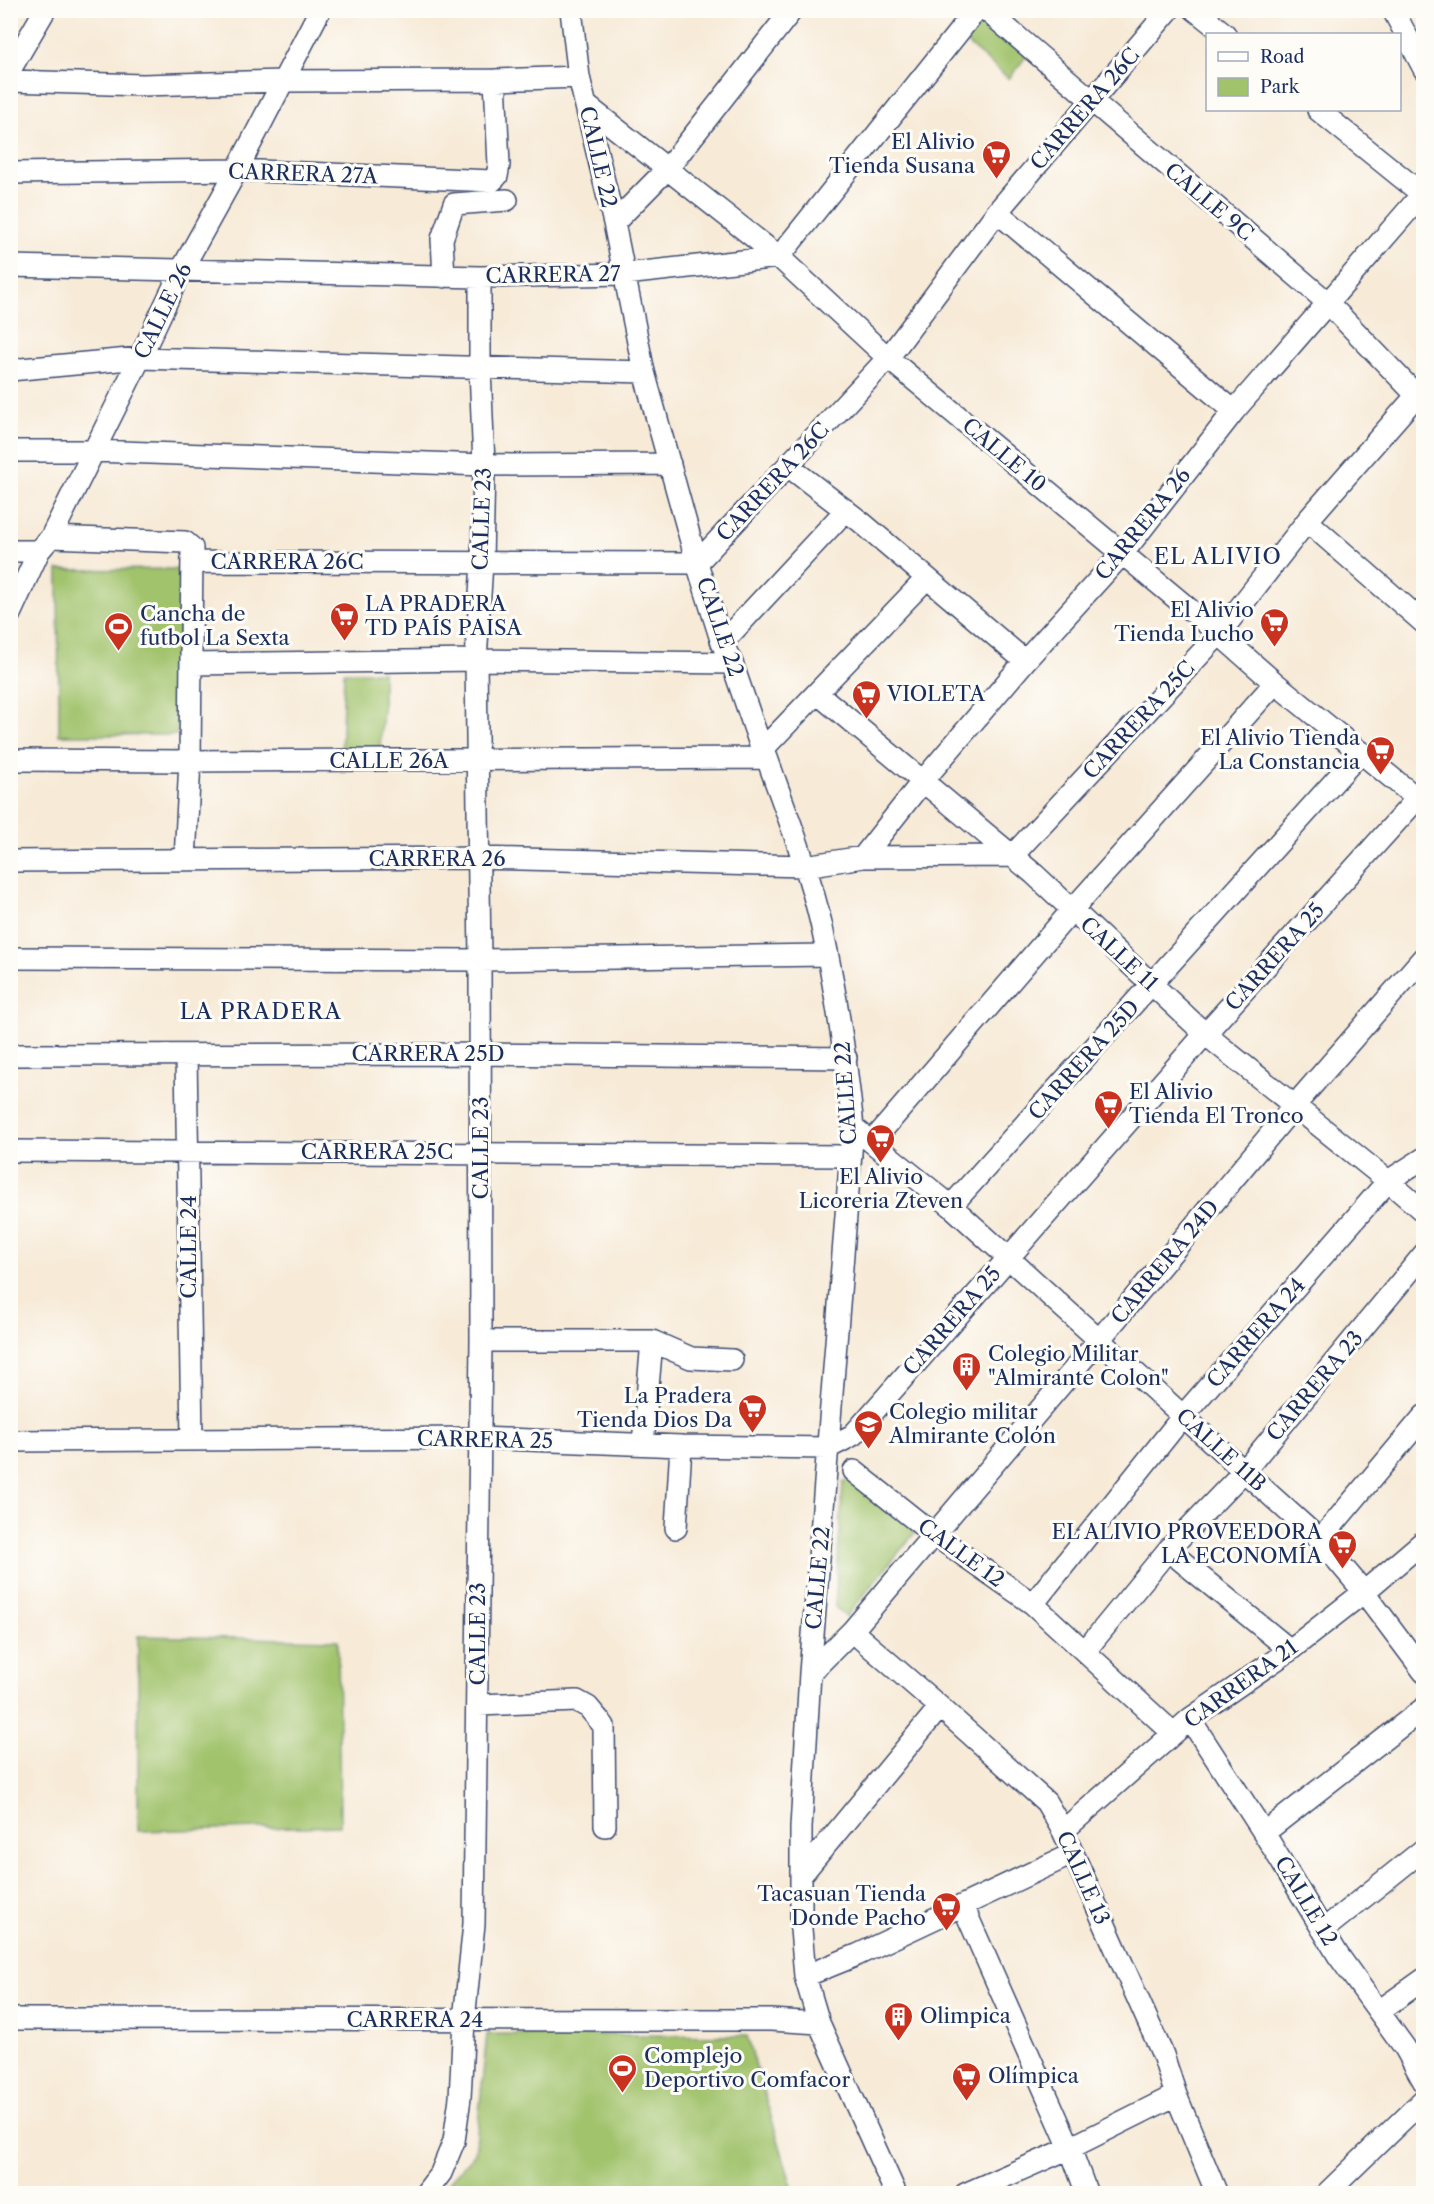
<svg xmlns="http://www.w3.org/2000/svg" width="1434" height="2204" font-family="'Libre Caslon Text',serif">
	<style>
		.green { fill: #a1c36c; stroke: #5e7965; stroke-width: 1.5 }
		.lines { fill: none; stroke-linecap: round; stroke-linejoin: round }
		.minor-casing { stroke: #3c4b70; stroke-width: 24 }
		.minor { stroke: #fff; stroke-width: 21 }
		.labels { text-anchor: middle; stroke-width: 6; stroke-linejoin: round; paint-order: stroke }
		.street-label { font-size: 21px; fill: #1b2f5e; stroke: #fdfcf7 }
		.poi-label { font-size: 21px; fill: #1b2f5e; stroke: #fdfcf7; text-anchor: start }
		.neighbourhood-label { font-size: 22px; letter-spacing: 1.5px; fill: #1b2f5e; stroke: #fdfcf7 }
	</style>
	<rect width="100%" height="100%" fill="#fdfcf7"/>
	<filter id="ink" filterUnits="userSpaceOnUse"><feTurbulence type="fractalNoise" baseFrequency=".0167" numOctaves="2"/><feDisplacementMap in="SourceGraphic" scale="12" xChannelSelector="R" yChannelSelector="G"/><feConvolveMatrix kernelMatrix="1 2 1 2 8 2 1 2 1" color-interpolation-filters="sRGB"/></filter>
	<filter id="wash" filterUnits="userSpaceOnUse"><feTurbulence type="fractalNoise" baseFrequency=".008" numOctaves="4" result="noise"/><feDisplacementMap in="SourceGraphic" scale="24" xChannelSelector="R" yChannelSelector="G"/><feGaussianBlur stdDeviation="1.35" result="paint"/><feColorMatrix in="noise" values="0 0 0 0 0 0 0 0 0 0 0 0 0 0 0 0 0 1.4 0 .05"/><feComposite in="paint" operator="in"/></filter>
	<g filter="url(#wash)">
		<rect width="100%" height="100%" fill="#f7ead7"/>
		<path class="green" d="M980 17 1028 54 1009 79 963 40Z
			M182 569 177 735H59L58 570Z
			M344 672H383V711L379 759 341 757Z
			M856 1479 917 1530 846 1617 835 1607 843 1482Z
			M138 1636 338 1640 340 1826 138 1831Z
			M487 2034 747 2036 794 2193 438 2194 475 2153Z"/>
	</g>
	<g filter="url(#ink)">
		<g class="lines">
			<defs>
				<path id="minor" d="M571 10 579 77 614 223 644 372 697 563 722 643 732 663 762 750 767 758C786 812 808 867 821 923 836 991 846 1059 853 1127L810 1673 801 1828V1929L805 1976 819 2023 896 2194
					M986 10 1327 302 1424 403
					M1195 10 1225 34
					M1393 10 1424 69
					M10 70 45 10
					M10 81 143 85 282 81 495 80 579 77
					M586 105 779 257 888 358 1219 634 1275 683 1424 804
					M1318 110 1422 194
					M10 173 237 170 492 181 497 176 499 165 495 80
					M997 212 1234 411
					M614 223 668 168 792 10
					M10 266 480 277 625 274 779 257 976 10
					M444 277 442 239 454 204 507 200
					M10 370 140 358 644 372
					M10 451H93L484 465 670 464
					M788 466 861 522 1025 661
					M1307 521 1424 623
					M51 537 185 542 192 548 190 761 185 860
					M10 551H39
					M193 562 697 563 888 358 997 212 1169 10
					M10 614 39 551 51 537 140 358 182 269 237 170 320 10
					M722 643 846 510
					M191 664 476 660 732 663
					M817 693 1034 874 1205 1034 1388 1181 1424 1212
					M762 750 927 578
					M10 760 190 761 767 758
					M863 857 922 782 1025 661 1123 553 1234 411 1424 192
					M10 861 477 858 805 866 863 857 1012 856 1219 634 1307 521 1424 387
					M10 958 480 960 827 955
					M10 1055 480 1054 846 1058
					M186 1055 192 1439
					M853 1127 951 1206 1320 1540 1364 1592 1424 1672
					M872 1142 1072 910 1275 683
					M10 1151 851 1156
					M951 1206 1361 752
					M481 1341H652L691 1358 732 1360
					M10 1441 479 1438 681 1446 828 1448 853 1435 1205 1034 1424 791
					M643 1444 652 1341
					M854 1471 933 1534 1033 1604 1173 1733
					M676 1528 681 1446
					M1320 1540 1424 1416
					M1168 1550 1290 1650
					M1033 1604 1183 1416 1388 1181 1424 1158
					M852 1631 940 1707 1046 1802 1063 1831 1163 2055 1176 2095 1217 2194
					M1085 1651 1168 1550 1245 1470 1424 1254
					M810 1673 852 1631 1099 1340 1295 1105 1424 957
					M478 1705 577 1701 588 1707 604 1726 605 1826
					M1190 1719 1264 1833 1338 1955 1405 2048 1424 2082
					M1063 1831 1190 1719 1290 1650 1364 1592 1424 1541
					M1264 1833 1424 1708
					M802 1874 940 1707
					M963 1906 1070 2148 1087 2194
					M1323 1930 1424 1849
					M805 1976 857 1955 1072 1854
					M1379 2011 1424 1979
					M10 2019 771 2020 819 2023
					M425 2194 441 2173 454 2141 460 2098 464 2020 474 1924 481 1341 480 960 476 660 482 562 484 465 480 368V277
					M965 2194 1070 2148 1176 2095
					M1326 2194 1424 2099"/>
			</defs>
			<use href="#minor" class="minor-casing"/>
			<use href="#minor" class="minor"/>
		</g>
	</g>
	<defs>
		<symbol id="supermarket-pin" viewBox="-11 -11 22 30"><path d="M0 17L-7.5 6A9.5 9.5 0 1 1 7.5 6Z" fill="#c8321e" stroke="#fdfcf7"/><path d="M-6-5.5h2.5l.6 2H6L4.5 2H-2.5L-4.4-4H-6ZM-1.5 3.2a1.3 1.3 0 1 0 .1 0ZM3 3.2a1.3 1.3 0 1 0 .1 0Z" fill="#fff"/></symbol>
		<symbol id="stadium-pin" viewBox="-11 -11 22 30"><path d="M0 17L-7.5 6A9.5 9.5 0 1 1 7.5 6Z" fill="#c8321e" stroke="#fdfcf7"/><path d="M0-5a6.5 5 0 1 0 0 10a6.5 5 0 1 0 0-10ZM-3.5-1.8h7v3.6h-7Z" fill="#fff"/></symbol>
		<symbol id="building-pin" viewBox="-11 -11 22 30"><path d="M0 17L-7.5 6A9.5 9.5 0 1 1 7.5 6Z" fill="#c8321e" stroke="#fdfcf7"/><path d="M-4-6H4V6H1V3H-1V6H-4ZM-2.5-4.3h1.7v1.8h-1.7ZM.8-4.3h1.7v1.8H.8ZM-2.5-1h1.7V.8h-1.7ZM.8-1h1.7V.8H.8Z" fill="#fff"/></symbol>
		<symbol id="university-pin" viewBox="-11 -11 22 30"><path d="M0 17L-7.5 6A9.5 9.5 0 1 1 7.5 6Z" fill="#c8321e" stroke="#fdfcf7"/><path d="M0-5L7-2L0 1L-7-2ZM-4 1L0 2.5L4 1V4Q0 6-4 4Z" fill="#fff"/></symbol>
	</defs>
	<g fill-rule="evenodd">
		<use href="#supermarket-pin" x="980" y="138" width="33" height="45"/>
		<use href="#supermarket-pin" x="328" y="600" width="33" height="45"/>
		<use href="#supermarket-pin" x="1258" y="606" width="33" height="45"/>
		<use href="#stadium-pin" x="102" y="610" width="33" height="45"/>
		<use href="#supermarket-pin" x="850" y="678" width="33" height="45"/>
		<use href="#supermarket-pin" x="1364" y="734" width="33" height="45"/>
		<use href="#supermarket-pin" x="1092" y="1088" width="33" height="45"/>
		<use href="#supermarket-pin" x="864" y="1122" width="33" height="45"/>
		<use href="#building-pin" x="950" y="1350" width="33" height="45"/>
		<use href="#supermarket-pin" x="736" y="1392" width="33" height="45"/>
		<use href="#university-pin" x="852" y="1408" width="33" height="45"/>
		<use href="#supermarket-pin" x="1326" y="1528" width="33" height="45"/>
		<use href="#supermarket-pin" x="930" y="1890" width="33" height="45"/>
		<use href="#building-pin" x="882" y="2000" width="33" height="45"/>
		<use href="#stadium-pin" x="606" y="2052" width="33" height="45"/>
		<use href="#supermarket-pin" x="950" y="2060" width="33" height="45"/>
	</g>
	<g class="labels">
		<g class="street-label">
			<text transform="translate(1085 109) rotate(-49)" y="7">CARRERA 26C</text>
			<text transform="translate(598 157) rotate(77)" y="7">CALLE 22</text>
			<text transform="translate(303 174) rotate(2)" y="7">CARRERA 27A</text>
			<text transform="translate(1209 202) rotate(40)" y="7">CALLE 9C</text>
			<text transform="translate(553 275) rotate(-1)" y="7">CARRERA 27</text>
			<text transform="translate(163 311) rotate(-64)" y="7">CALLE 26</text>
			<text transform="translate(1004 455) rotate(40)" y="7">CALLE 10</text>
			<text transform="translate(773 482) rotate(-47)" y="7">CARRERA 26C</text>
			<text transform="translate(482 519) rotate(-88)" y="7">CALLE 23</text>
			<text transform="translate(1143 524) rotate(-51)" y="7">CARRERA 26</text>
			<text x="287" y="569">CARRERA 26C</text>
			<text transform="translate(720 627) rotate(71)" y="7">CALLE 22</text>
			<text transform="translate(1139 720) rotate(-47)" y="7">CARRERA 25C</text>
			<text x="389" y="768">CALLE 26A</text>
			<text x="437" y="866">CARRERA 26</text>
			<text transform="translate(1119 954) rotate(43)" y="7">CALLE 11</text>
			<text transform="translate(1275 957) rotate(-48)" y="7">CARRERA 25</text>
			<text x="428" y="1061">CARRERA 25D</text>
			<text transform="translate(1084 1060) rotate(-48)" y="7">CARRERA 25D</text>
			<text transform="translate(846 1093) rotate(-94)" y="7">CALLE 22</text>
			<text transform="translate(481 1148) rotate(-90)" y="7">CALLE 23</text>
			<text x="377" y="1159">CARRERA 25C</text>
			<text transform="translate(189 1247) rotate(-90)" y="7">CALLE 24</text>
			<text transform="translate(1165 1262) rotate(-50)" y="7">CARRERA 24D</text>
			<text transform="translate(952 1321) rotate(-49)" y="7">CARRERA 25</text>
			<text transform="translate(1256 1333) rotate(-49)" y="7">CARRERA 24</text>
			<text transform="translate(1315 1386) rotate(-50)" y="7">CARRERA 23</text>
			<text transform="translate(485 1440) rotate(1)" y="7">CARRERA 25</text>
			<text transform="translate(1221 1450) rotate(42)" y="7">CALLE 11B</text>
			<text transform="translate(961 1553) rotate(36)" y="7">CALLE 12</text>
			<text transform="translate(818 1578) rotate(-85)" y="7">CALLE 22</text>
			<text transform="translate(478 1634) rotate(-90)" y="7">CALLE 23</text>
			<text transform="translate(1241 1684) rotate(-36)" y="7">CARRERA 21</text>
			<text transform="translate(1083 1878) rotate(66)" y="7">CALLE 13</text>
			<text transform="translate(1306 1901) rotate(59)" y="7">CALLE 12</text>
			<text x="415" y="2027">CARRERA 24</text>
		</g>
		<g class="poi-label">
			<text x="975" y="149" text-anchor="end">El Alivio<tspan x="975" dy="24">Tienda Susana</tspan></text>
			<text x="365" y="611">LA PRADERA<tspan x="365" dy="24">TD PAÍS PAISA</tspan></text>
			<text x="1254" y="617" text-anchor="end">El Alivio<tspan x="1254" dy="24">Tienda Lucho</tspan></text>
			<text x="140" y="621">Cancha de<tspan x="140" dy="24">futbol La Sexta</tspan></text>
			<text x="887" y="701">VIOLETA</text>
			<text x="1360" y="745" text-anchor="end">El Alivio Tienda<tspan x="1360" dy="24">La Constancia</tspan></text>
			<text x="1129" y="1099">El Alivio<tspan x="1129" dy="24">Tienda El Tronco</tspan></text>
			<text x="881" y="1184" text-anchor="middle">El Alivio<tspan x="881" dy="24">Licoreria Zteven</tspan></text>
			<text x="988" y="1361">Colegio Militar<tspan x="988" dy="24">"Almirante Colon"</tspan></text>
			<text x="732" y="1403" text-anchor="end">La Pradera<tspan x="732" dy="24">Tienda Dios Da</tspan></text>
			<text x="889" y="1419">Colegio militar<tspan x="889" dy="24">Almirante Colón</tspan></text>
			<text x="1322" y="1539" text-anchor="end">EL ALIVIO PROVEEDORA<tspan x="1322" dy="24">LA ECONOMÍA</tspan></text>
			<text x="926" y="1901" text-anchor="end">Tacasuan Tienda<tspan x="926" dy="24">Donde Pacho</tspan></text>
			<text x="920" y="2023">Olimpica</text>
			<text x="644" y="2063">Complejo<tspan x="644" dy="24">Deportivo Comfacor</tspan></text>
			<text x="988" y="2083">Olímpica</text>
		</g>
		<g class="neighbourhood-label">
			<text x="1218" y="564">EL ALIVIO</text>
			<text x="261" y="1019">LA PRADERA</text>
		</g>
	</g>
	<rect width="1434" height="2204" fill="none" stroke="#fdfcf7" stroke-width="36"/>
	<rect x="1206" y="33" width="195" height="78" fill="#fdfcf7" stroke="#a3aaba" stroke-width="1.5"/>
	<rect x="1218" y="52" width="30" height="9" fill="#ffffff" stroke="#a3aaba" stroke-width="1.5"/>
	<text x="1260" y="63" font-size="18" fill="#1b2f5e">Road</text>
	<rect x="1218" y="78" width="30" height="18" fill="#a1c36c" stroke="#a3aaba" stroke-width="1.5"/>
	<text x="1260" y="93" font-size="18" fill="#1b2f5e">Park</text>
</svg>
